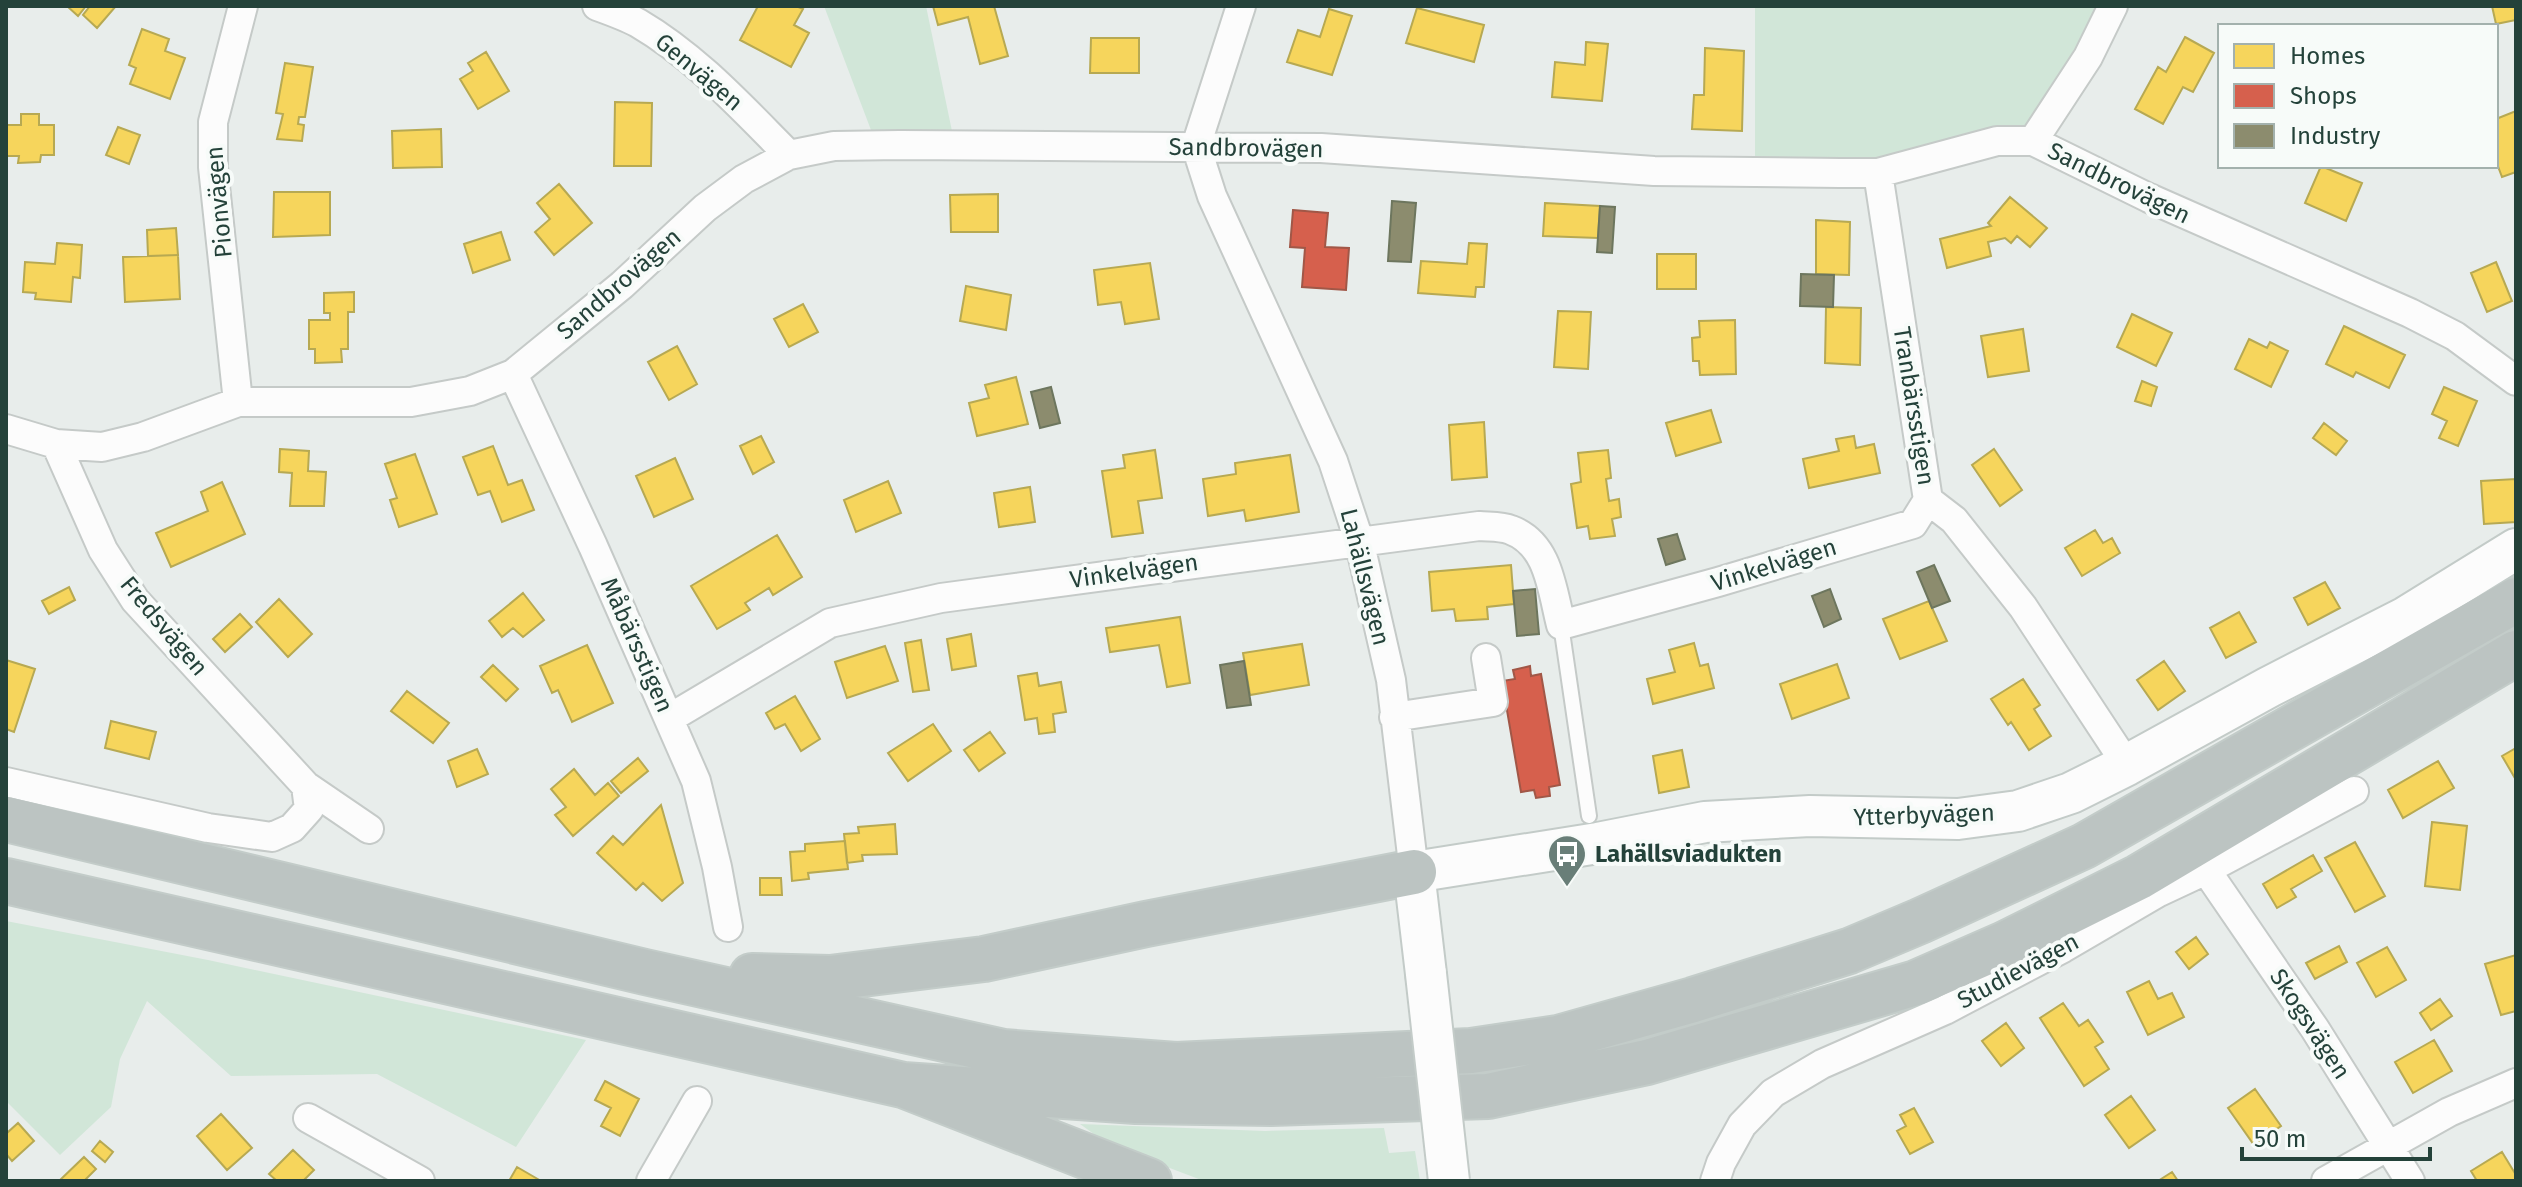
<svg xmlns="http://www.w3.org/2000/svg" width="2522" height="1187" font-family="'Fira Sans',sans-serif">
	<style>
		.green { fill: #d1e6d8 }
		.homes { fill: #f6d55c; stroke: #b7a952; stroke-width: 2 }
		.shops { fill: #d6604d; stroke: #a15747; stroke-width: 2 }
		.industry { fill: #8c8c6e; stroke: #6d765e; stroke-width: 2 }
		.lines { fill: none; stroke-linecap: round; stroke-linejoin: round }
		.lane-casing { stroke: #c5cac8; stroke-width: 18 }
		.street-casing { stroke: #c5cac8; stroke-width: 32 }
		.secondary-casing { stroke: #c3cbc8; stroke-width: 44 }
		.highway-casing { stroke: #c3ccc9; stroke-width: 48 }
		.lane { stroke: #fcfcfc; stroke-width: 14 }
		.street { stroke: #fcfcfc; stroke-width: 28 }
		.secondary { stroke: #fcfcfc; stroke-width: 40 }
		.highway { stroke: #bcc4c2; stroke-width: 44 }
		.secondary-bridge-casing { stroke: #c3cbc8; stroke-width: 44; stroke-linecap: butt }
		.secondary-bridge { stroke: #fcfcfc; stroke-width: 40 }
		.labels { text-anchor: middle; stroke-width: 8; stroke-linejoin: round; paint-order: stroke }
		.street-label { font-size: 24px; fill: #24423a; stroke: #f7fbf9 }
		.poi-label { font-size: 24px; font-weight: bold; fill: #24423a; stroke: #f7fbf9; text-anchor: start }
	</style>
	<rect width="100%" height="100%" fill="#e8edeb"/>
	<path class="green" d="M824 6H926L953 136 874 138Z
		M1755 6H2096L2074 56 2033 127 1853 168 1755 160Z
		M6 921 208 960 586 1040 516 1147 377 1074 231 1076 147 1001 120 1059 111 1107 60 1155 6 1101Z
		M1080 1124 1265 1131 1384 1128 1389 1153 1415 1151 1420 1181H1204L1109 1145Z"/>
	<path class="homes" d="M67 6H86L78 16Z
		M90 6H116L97 28 83 15Z
		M758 6H796L803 9 794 25 809 33 791 67 740 40Z
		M933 6H994L1008 56 980 64 968 17 938 25Z
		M2492 6H2516V20L2496 24Z
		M1417 8 1484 25 1474 62 1406 43Z
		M1329 9 1352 16 1332 75 1287 62 1298 30 1320 37Z
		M142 29 169 39 165 51 185 58 170 99 130 84 136 68 129 65Z
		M2185 37 2214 53 2193 92 2183 87 2163 124 2135 109 2158 67 2166 72Z
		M1091 38H1139V73H1090Z
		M1586 42 1608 44 1602 101 1552 97 1555 62 1585 65Z
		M1705 48 1744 51 1742 131 1692 129 1694 95H1704Z
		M486 52 509 91 478 109 460 79 473 71 468 63Z
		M285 63 313 67 305 117H299L298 124 304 125 302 141 277 139 283 114 276 113Z
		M615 102 652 103 651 166H614Z
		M2516 111V172L2502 177 2496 161V119Z
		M21 114H39V125H54V155H41L40 162 18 163 19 156H6V125H21Z
		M118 127 140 135 129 164 106 155Z
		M441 129 442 167 393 168 392 131Z
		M2321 166 2362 183 2346 221 2305 203Z
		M559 184 592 223 554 255 535 232 550 219 537 203Z
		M274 192H330V235L273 237Z
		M998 194V232H951L950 195Z
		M2010 197 2047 228 2030 247 2017 236 2011 243 2005 238 1988 242 1991 256 1947 268 1940 239 1991 226 1988 223Z
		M1545 203 1600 206 1598 238 1543 236Z
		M1816 220 1850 222 1849 275 1816 274Z
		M176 228 178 255 148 256 147 230Z
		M501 232 510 260 473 273 464 244Z
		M57 243 82 245 80 278 73 277 71 302 35 299 36 293 23 292 25 262 55 264Z
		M1469 243 1487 244 1484 287H1476L1475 297 1418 293 1421 261 1467 264Z
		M1657 254H1696V289H1657Z
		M178 255 180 299 125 302 123 257Z
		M2496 262 2512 301 2487 312 2471 273Z
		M1150 263 1159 319 1125 324 1121 302 1098 305 1094 270Z
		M966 286 1011 295 1006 330 960 321Z
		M354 292V312H348V349H341L342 362 315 363V349H309V320H330V313H324V293Z
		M803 304 818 332 789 347 774 319Z
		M1826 307 1861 308 1860 365 1825 363Z
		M1558 311 1591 312 1588 369 1554 367Z
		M2132 314 2172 333 2156 366 2117 347Z
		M1735 320 1736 374 1700 375 1699 361H1693L1692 338 1700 337 1699 321Z
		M2344 326 2405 355 2389 388 2356 372 2353 377 2326 364Z
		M2023 329 2029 371 1988 377 1981 336Z
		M2249 339 2267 348 2270 342 2288 351 2271 387 2235 369Z
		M677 346 697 384 669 400 648 362Z
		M1016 377 1028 424 977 436 969 403 989 398 985 385Z
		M2142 381 2157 387 2151 406 2135 401Z
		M2444 387 2477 401 2458 446 2439 438 2447 421 2432 414Z
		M1711 410 1721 442 1676 456 1666 423Z
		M1484 422 1487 477 1452 480 1449 425Z
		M2324 423 2347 441 2336 455 2313 438Z
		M761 436 774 462 753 474 740 446Z
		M1854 436 1856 448 1874 444 1880 473 1809 488 1803 459 1839 451 1836 439Z
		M493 446 508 485 522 480 534 510 502 522 490 491 478 495 463 457Z
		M280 449 309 451 308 471 326 472 324 506H290L292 473 279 472Z
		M1994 449 2022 490 2000 506 1972 465Z
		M1155 450 1162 498 1138 501 1143 533 1112 537 1102 471 1125 468 1123 455Z
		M1608 450 1611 478 1606 479 1609 501 1619 499 1621 517 1612 519 1615 536 1590 539 1588 526 1577 528 1571 484 1581 482 1578 453Z
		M415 454 437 514 399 527 390 500 397 498 385 464Z
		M1290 455 1299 512 1246 521 1244 510 1208 516 1203 479 1236 474 1235 463Z
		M675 458 693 499 654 517 636 476Z
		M2516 479V522L2484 524 2481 481Z
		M888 481 901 513 856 532 844 500Z
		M222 482 245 534 171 567 156 533 208 511 201 492Z
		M1030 487 1035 522 999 527 994 493Z
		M2095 530 2103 543 2112 538 2120 553 2082 576 2065 548Z
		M777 535 802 577 773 595 769 588 745 603 750 610 717 629 691 586Z
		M1511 565 1514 604 1487 607 1488 619 1456 621 1454 609 1432 611 1429 572Z
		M2325 582 2340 608 2308 625 2294 598Z
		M69 587 75 600 49 614 42 601Z
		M523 593 544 620 523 637 513 628 502 637 489 621Z
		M279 599 312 634 288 657 256 622Z
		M1929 601 1947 641 1900 659 1883 619Z
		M2239 612 2256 642 2226 658 2210 628Z
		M240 614 252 627 225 652 213 639Z
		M1180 617 1190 683 1167 687 1159 645 1110 652 1106 628Z
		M971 634 976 666 952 670 947 639Z
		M921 640 929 690 913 692 905 643Z
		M1694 643 1700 666 1708 664 1714 688 1653 704 1647 679 1675 672 1669 650Z
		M1302 644 1309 685 1250 695 1243 653Z
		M587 645 613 703 572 722 558 690 552 693 540 666Z
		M885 646 898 681 847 698 835 662Z
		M6 660 35 669 14 732 6 729Z
		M2164 661 2185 691 2158 710 2137 680Z
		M1837 664 1849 698 1792 719 1780 684Z
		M493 665 518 689 506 701 481 677Z
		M1037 673 1039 686 1061 682 1066 712 1053 714 1055 732 1039 734 1037 718 1025 720 1018 676Z
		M2023 679 2040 705 2034 709 2051 736 2029 750 2011 722 2008 725 1991 699Z
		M407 691 449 723 433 743 391 711Z
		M795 696 820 739 801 751 785 724 775 729 766 713Z
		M111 721 156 732 149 759 105 748Z
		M933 724 951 751 908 781 888 753Z
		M990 732 1005 753 979 771 964 750Z
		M2516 748V780L2502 756Z
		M477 749 488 774 457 787 448 761Z
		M1682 750 1689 787 1659 793 1653 756Z
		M638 758 648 771 621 793 611 781Z
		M2438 761 2454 788 2403 818 2388 790Z
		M574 769 595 795 608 783 619 796 573 836 555 815 566 807 551 789Z
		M661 805 683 883 662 901 643 883 636 890 597 853 613 836 623 845Z
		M2432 822 2467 826 2460 890 2425 886Z
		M895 824 897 854 862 855 863 861 847 863 844 834 859 833 858 827Z
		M845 841 848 869 808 873 809 879 792 881 790 852 805 851V844Z
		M2355 842 2385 896 2355 912 2325 858Z
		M2313 855 2322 871 2291 889 2296 897 2277 908 2263 884Z
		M760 878H781L782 895H760Z
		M2196 937 2208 954 2189 969 2176 952Z
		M2339 946 2347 962 2315 979 2306 963Z
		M2387 947 2406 980 2376 997 2357 963Z
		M2516 955V1011L2501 1015 2485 964Z
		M2149 981 2158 999 2172 993 2184 1017 2148 1035 2127 992Z
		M2440 999 2452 1016 2431 1030 2420 1013Z
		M2063 1003 2079 1026 2088 1020 2103 1042 2095 1047 2109 1069 2084 1086 2040 1018Z
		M2006 1023 2024 1048 2001 1066 1982 1041Z
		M2434 1040 2452 1071 2413 1093 2395 1062Z
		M605 1081 639 1099 620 1136 601 1126 611 1108 595 1100Z
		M2255 1089 2281 1126 2254 1145 2228 1108Z
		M2131 1096 2155 1130 2129 1148 2105 1115Z
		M1914 1108 1933 1142 1910 1154 1897 1131 1906 1126 1900 1115Z
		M221 1114 252 1148 227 1170 197 1136Z
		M18 1123 34 1141 12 1161 6 1154V1130L8 1132Z
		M100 1141 113 1152 105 1162 92 1151Z
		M293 1150 314 1170 303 1181H277L269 1174Z
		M2502 1152 2516 1175V1181H2477L2471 1171Z
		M84 1157 96 1169 84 1181H59Z
		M517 1167 541 1181H509Z
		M2172 1172 2178 1181H2158Z"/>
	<path class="shops" d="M1293 210 1328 213 1325 247 1349 248 1346 290 1302 287 1305 248 1290 247Z
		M1530 666 1531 676 1541 674 1560 785 1549 787 1550 796 1536 798 1534 790 1521 792 1502 681 1515 679 1513 670Z"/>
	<path class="industry" d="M1392 201 1416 203 1411 262 1388 261Z
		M1600 206 1615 207 1612 253 1597 252Z
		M1801 274 1834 275 1833 307 1800 306Z
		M1051 387 1060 423 1040 428 1031 392Z
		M1677 534 1685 559 1666 565 1658 539Z
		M1934 565 1950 601 1932 608 1917 572Z
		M1535 589 1539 634 1517 636 1513 591Z
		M1830 589 1841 619 1824 627 1812 596Z
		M1244 661 1251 705 1227 708 1220 665Z"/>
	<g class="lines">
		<defs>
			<path id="lane" d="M1561 625 1589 816"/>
			<path id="street" d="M597 6C611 11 625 16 638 23 696 57 741 107 789 155
				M1241 6 1196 146 1212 196 1333 461 1359 540 1391 680 1414 872
				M2033 141 2088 57 2113 6
				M1878 173 1928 500 1954 520 2023 607 2127 765
				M513 374 593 546 696 781 717 867 728 927
				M238 402 213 167V122L243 6
				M6 429 56 444 102 447 143 437 238 402H411L470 391 513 374 622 285 705 208 744 179 789 155 834 146 900 145 1321 148 1654 171 1840 173H1878L1997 141H2033L2149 198 2410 313 2455 336 2516 381
				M1394 717 1493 702 1486 658
				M670 718 830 623 941 598 1479 526C1489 527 1501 526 1511 530 1549 544 1552 590 1561 625L1718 582 1913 524 1928 500
				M6 782 208 828 272 837 292 828 309 809 306 786 135 600 103 550 56 444
				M306 786 369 829
				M2206 870 2315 1029 2410 1181
				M308 1118 420 1181
				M651 1181 697 1101
				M1715 1181 1721 1163 1742 1125 1773 1093 1822 1064 1945 1010 2063 948 2159 892 2206 870 2354 791
				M2326 1181 2449 1112 2516 1083"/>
			<path id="secondary" d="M1426 974 1414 872 1598 843 1705 822 1810 816 1958 819 2018 811 2071 793 2127 765 2269 687 2406 617 2516 549"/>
			<path id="highway" d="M6 819 645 972 1003 1052 1176 1065 1471 1051 1558 1038 1693 1000 1849 951 1920 921 2084 846 2516 600
				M6 881 903 1085 1149 1181
				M752 976 830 978 984 959 1146 924 1414 872
				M903 1085 1136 1101 1271 1103 1488 1096 1647 1062 1916 983 2005 944 2139 877 2516 653"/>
		</defs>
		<use href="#lane" class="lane-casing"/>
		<use href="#street" class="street-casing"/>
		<use href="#secondary" class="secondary-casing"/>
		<use href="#highway" class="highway-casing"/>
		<use href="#lane" class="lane"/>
		<use href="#street" class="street"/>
		<use href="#secondary" class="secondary"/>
		<use href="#highway" class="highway"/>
		<defs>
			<path id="secondary-bridge" d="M1426 974 1449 1181"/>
		</defs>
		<use href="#secondary-bridge" class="secondary-bridge-casing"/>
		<use href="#secondary-bridge" class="secondary-bridge"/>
	</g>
	<defs>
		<symbol id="bus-pin" viewBox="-11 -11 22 30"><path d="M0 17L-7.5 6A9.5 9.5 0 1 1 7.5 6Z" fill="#697e78" stroke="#f7fbf9"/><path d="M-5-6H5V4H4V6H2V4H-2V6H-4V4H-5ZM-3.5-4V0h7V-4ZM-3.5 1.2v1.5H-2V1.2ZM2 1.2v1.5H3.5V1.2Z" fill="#fff"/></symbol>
	</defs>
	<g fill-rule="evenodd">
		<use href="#bus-pin" x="1545" y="832" width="44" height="60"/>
	</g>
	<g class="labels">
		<g class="street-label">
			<text transform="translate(699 72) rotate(40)" y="8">Genvägen</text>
			<text transform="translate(1246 148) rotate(1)" y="8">Sandbrovägen</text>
			<text transform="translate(2119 183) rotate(26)" y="8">Sandbrovägen</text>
			<text transform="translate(219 202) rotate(-95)" y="8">Pionvägen</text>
			<text transform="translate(619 284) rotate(-41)" y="8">Sandbrovägen</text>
			<text transform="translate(1914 406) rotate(81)" y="8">Tranbärsstigen</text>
			<text transform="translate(1774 565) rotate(-17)" y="8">Vinkelvägen</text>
			<text transform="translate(1134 571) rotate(-8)" y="8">Vinkelvägen</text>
			<text transform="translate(1365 577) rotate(76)" y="8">Lahällsvägen</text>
			<text transform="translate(164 626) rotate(50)" y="8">Fredsvägen</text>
			<text transform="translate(637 645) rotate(66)" y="8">Måbärsstigen</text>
			<text transform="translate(1924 815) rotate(-2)" y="8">Ytterbyvägen</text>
			<text transform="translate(2018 971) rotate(-28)" y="8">Studievägen</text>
			<text transform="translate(2310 1024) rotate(57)" y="8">Skogsvägen</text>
		</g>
		<g class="poi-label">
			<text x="1595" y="862">Lahällsviadukten</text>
		</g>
	</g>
	<rect width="2522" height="1187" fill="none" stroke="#24423a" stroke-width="16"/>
	<rect x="2218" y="24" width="280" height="144" fill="#f7fbf9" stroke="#a3b1ad" stroke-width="2"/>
	<rect x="2234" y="44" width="40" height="24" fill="#f6d55c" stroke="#a3b1ad" stroke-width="2"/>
	<text x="2290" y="64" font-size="24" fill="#24423a">Homes</text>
	<rect x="2234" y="84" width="40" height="24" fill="#d6604d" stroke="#a3b1ad" stroke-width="2"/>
	<text x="2290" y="104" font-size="24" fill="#24423a">Shops</text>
	<rect x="2234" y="124" width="40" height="24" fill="#8c8c6e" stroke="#a3b1ad" stroke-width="2"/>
	<text x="2290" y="144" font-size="24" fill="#24423a">Industry</text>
	<path d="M2242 1147v12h188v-12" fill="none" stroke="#24423a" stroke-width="4"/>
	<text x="2254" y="1147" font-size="24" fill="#24423a" stroke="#f7fbf9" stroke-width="6" paint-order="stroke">50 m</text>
</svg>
